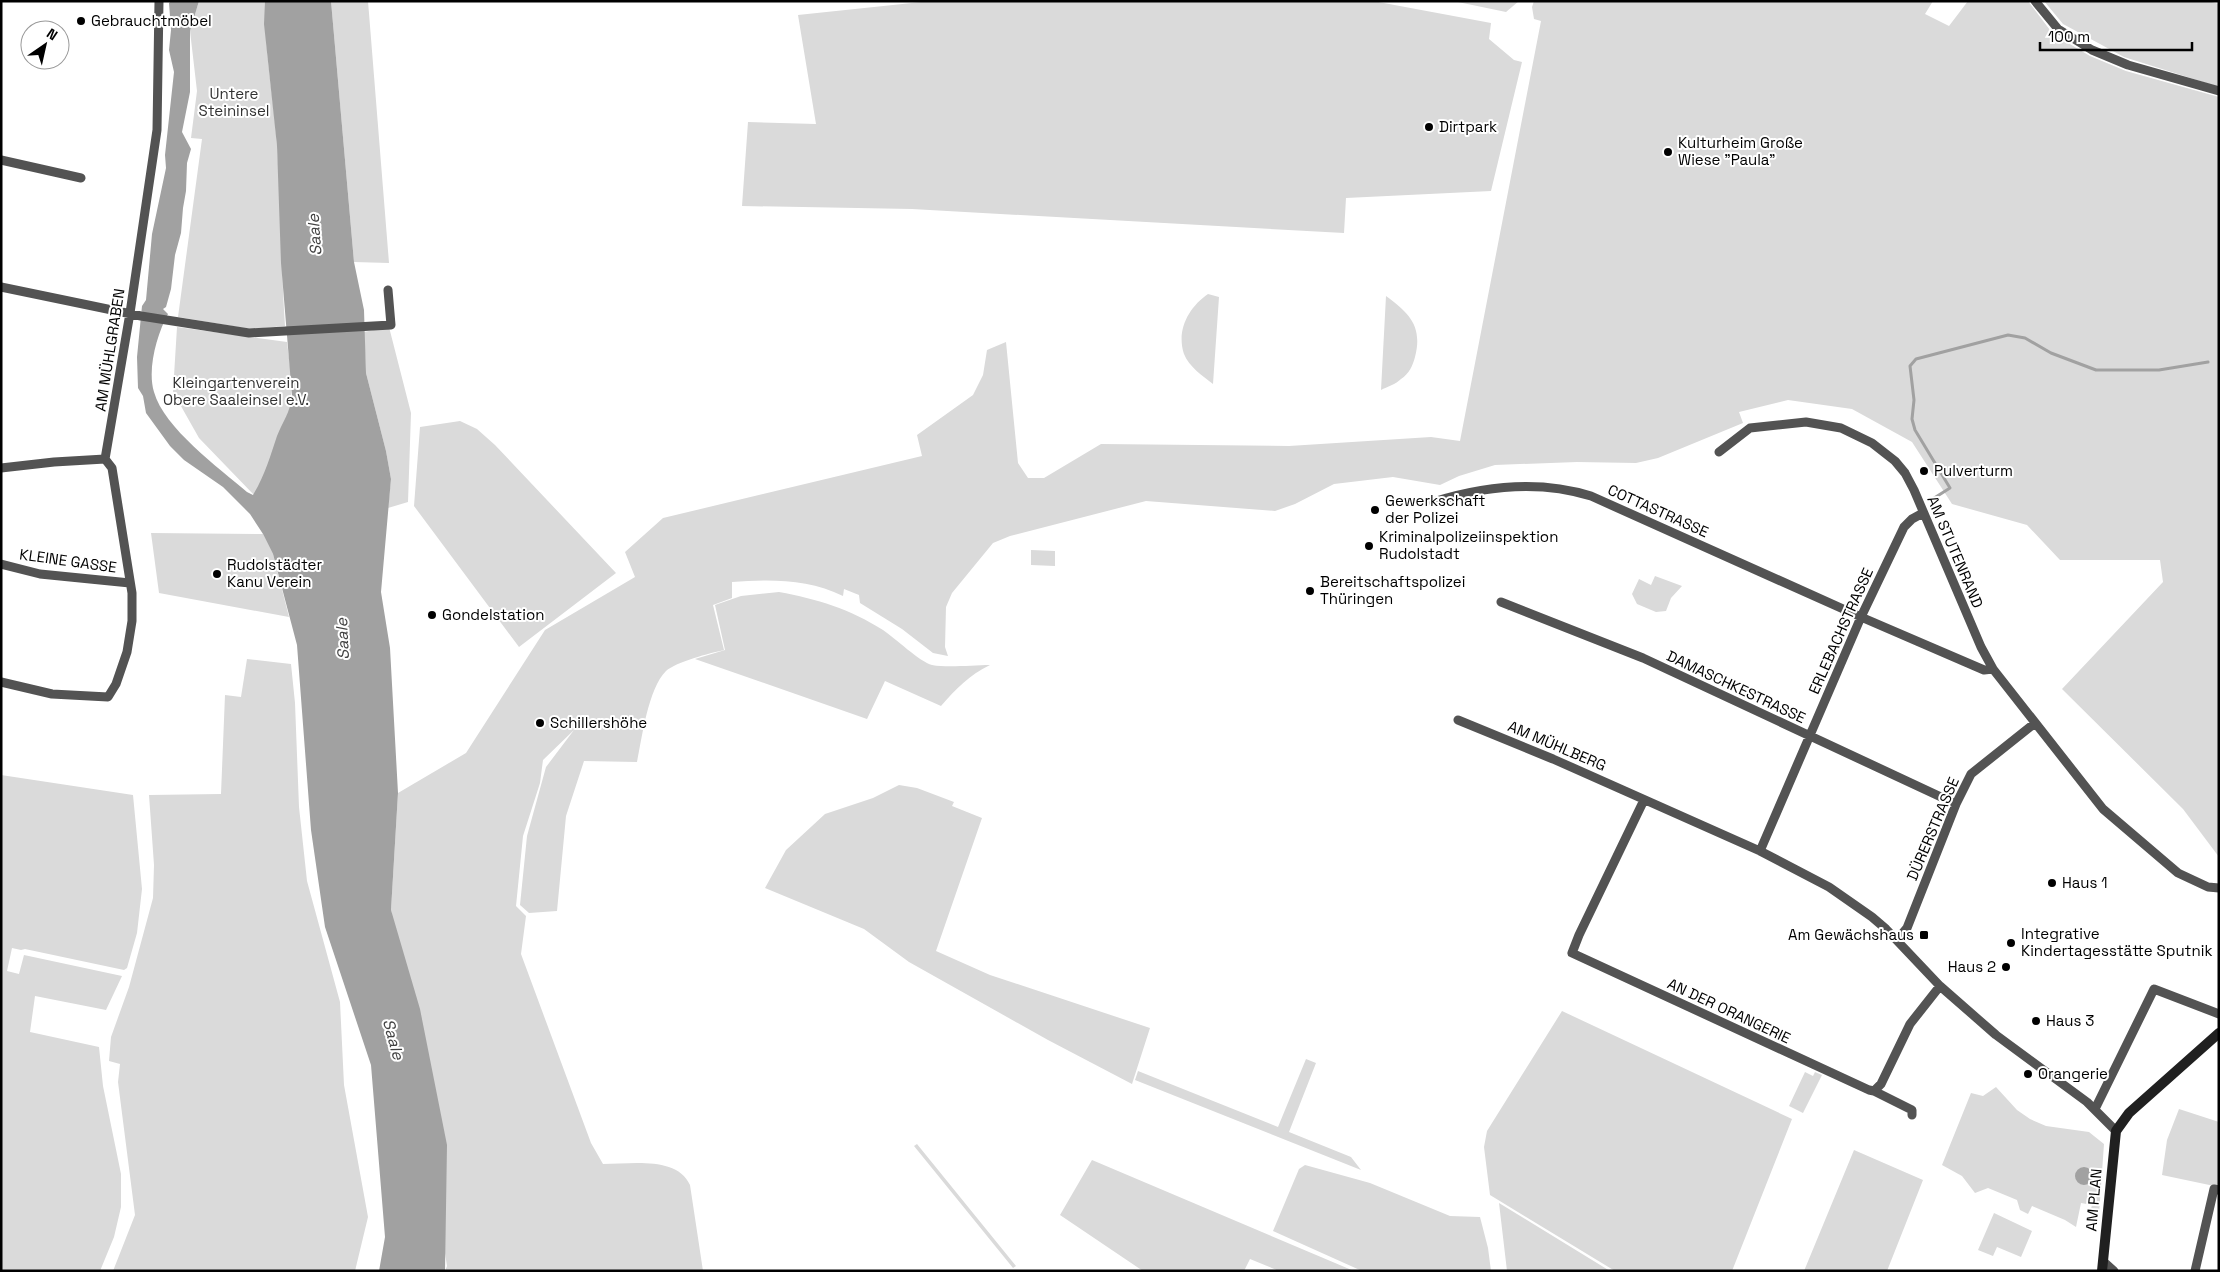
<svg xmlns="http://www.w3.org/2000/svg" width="2220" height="1272" font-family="'Space Grotesk',sans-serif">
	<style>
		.green { fill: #dadada }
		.water { fill: #a1a1a1 }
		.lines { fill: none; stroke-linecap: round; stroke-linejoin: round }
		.stream { stroke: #a1a1a1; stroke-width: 3 }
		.street { stroke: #535353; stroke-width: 9 }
		.secondary { stroke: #202020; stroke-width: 10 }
		.poi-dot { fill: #000; stroke: #fff; stroke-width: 2 }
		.labels { text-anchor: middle; stroke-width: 4; stroke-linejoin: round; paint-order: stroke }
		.poi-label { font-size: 15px; fill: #000; stroke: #fff; text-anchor: start }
		.park-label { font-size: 15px; fill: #313131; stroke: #fff }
		.street-label { font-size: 15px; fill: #000; stroke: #fff }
		.water-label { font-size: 16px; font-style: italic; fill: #424242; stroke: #fff }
	</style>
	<rect width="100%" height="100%" fill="#fff"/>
	<path class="green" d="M199 1H265C264 50 274 98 277 146 281 206 281 266 285 326L250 329 178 317 202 139 191 138 197 91 190 31Z
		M331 1H368L389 263 354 262Z
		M931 1H1373L1491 23 1489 39 1514 60 1522 62 1491 191 1346 198 1344 233 912 209 742 206 748 122 816 124 798 15Z
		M1453 1H1519L1506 12Z
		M1534 1H1933L1925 14 1949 26 1968 1H2028L2053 34 2090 56 2126 71 2219 97V857L2183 809 2062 689 2163 582 2160 560H2060L2027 525 1952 504 1912 442 1852 409 1788 400 1739 412 1743 423 1658 458 1636 463 1577 462 1495 465 1459 476 1440 485 1393 477 1334 484 1295 504 1275 511 1146 501 1010 536 993 543 952 593 946 607 945 647 948 656 933 653 902 629 860 603 859 595 844 589 843 596C809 579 770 579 732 582V598L713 605 724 650C710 653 676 662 666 671 648 689 642 738 637 762L584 761 566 816 557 911 529 913 520 905 527 836 546 767 574 730 543 760 540 783 523 836 516 906 526 916 521 954 591 1143 603 1164C631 1164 677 1156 690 1185L703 1271H445L447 1266 391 910 398 793 466 753 545 630 635 577 625 552 663 518 922 456 917 435 973 395 983 375 987 350 1006 342 1018 463 1028 478H1044L1101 444 1289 446 1431 437 1460 441 1541 21 1534 19 1532 7Z
		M2044 1H2208L2219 4V87L2124 57 2063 24Z
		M1208 294 1219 297 1213 384C1203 376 1189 367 1184 354 1176 330 1189 307 1208 294Z
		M1386 296C1409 313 1423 326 1415 357 1413 365 1409 374 1401 379 1396 384 1387 387 1381 390Z
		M177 327 287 342 292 382 290 410 278 435 269 466 254 495 199 438 173 392Z
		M389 327 411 413 408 502 388 508 391 479 386 451 366 373 364 332Z
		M460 421 477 429 495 445 616 573 519 647 414 506 420 427Z
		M151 533 263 534 273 554 289 617 159 593Z
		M1031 550 1055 551V566L1031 565Z
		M1655 576 1682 586 1671 598 1666 611 1656 612 1637 604 1632 594 1639 579 1651 585Z
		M779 592C817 599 850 609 883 630 895 638 920 662 932 665 948 668 973 665 990 665 969 675 956 689 941 706L885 681 867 719 695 659 725 650 715 605 741 596Z
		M247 659 291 664 295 703 299 807 307 881 340 1002 344 1085 368 1217 355 1271H113L135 1215 118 1082 120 1064 109 1061 111 1037 129 987 153 898 154 865 149 795 221 794 225 695 241 697Z
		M1 775 133 795 142 889 137 933 127 968 124 970 25 949 21 950 12 948 7 971 19 974 24 955 122 976 106 1010 35 996 30 1032 99 1047 103 1086 121 1174V1207L114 1237 100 1271H1Z
		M899 785 917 788 954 802 952 806 982 818 936 951 990 975 1150 1028 1132 1084 1048 1040 909 962 864 929 765 888 786 850 825 814 873 798Z
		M1562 1011 1792 1119 1732 1271H1615L1490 1195 1484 1147 1487 1131Z
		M1306 1059 1316 1063 1289 1132 1351 1157 1361 1170 1135 1080 1138 1071 1278 1127Z
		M1805 1072 1813 1076 1815 1072 1822 1075 1803 1113 1789 1106Z
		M1996 1087 2017 1110 2030 1119 2046 1126 2089 1132 2104 1144 2099 1214 2090 1213 2092 1205 2081 1203 2076 1227 2065 1220 2032 1206 2028 1214 2020 1210 2017 1200 1988 1188 1975 1193 1962 1176 1942 1165 1971 1093 1983 1096Z
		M2179 1109 2219 1122V1187L2162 1175 2167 1140Z
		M917 1144 1016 1266 1013 1268 914 1146Z
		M1854 1150 1923 1180 1887 1271H1804Z
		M1092 1160 1354 1271H1279L1250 1259 1244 1271H1143L1060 1215Z
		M1305 1165 1370 1183 1450 1216 1480 1217 1488 1248 1491 1271H1362L1273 1231 1299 1169Z
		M1499 1203 1610 1271H1507Z
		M1994 1213 2032 1231 2021 1257 1997 1247 1993 1256 1978 1250Z"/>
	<path class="water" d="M171 1H199L190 31V92L182 132 191 149 187 163 186 191 183 208 181 233 175 255 171 289 166 307 163 309 168 314C157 334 147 369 154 392 164 428 219 468 247 492L253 495C265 475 270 457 277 436 283 421 290 413 292 396L281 263 277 146 264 24 265 1H331L354 262 364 310 366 373 386 451 391 479 381 592 390 648 398 793 391 910 420 1009 447 1145 445 1271H379L385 1237 371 1065 325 927 311 830 297 645 273 554 263 534 250 514 223 487 184 460 170 446 146 413 143 396 138 388 137 357 142 306 146 300 152 234 166 168 165 155 174 72 169 50 171 30 169 3Z
		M2075 1176a9 9 0 1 1 18 0a9 9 0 1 1-18 0Z"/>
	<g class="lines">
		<path class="stream" d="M1931 500 1950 488 1915 430 1912 419 1914 400 1910 366 1916 359 2008 335 2025 338 2051 353 2096 370H2159L2208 362"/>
		<path class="street" d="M2035 1 2058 29 2092 50 2128 65 2219 91
			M1 160 81 178
			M1 287 141 316 249 333 391 325 388 290
			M1719 452 1750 428 1806 422 1841 428 1872 443 1895 461 1905 473 1914 490 1981 647 1993 669
			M1 468 54 462 105 459
			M1433 502C1484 486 1540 480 1591 496L1861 617 1984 670 1993 669 2103 809 2178 873 2208 887 2219 888
			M1 564 40 574 130 583
			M1501 602 1643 658 1956 804
			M1 682 52 694 108 697 116 684 127 652 132 621V593L112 468 105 459 130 313 157 130 159 1
			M1458 720 1553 759 1760 851 1829 887 1872 917 1886 929 1940 986 1996 1035 2087 1102 2116 1131
			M1644 800 1579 935 1572 953 1869 1090 1874 1091 1881 1084 1910 1024 1940 986
			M1760 851 1861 617 1904 527 1912 519 1923 513
			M1897 940 1907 928 1956 804 1971 774 2035 723
			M1874 1091 1912 1110V1115
			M2095 1109 2154 989 2219 1014
			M2104 1262 2114 1271
			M2195 1271 2214 1189 2219 1190"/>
		<path class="secondary" d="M2102 1271 2116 1131 2129 1113 2219 1033"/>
	</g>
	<g class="poi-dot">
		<circle cx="81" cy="21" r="5"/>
		<circle cx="1429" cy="127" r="5"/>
		<circle cx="1668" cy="152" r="5"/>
		<circle cx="1924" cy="471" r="5"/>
		<circle cx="1375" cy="510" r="5"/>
		<circle cx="1369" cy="546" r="5"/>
		<circle cx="217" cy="574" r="5"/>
		<circle cx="1310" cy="591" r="5"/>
		<circle cx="432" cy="615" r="5"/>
		<circle cx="540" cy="723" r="5"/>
		<circle cx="2052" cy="883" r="5"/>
		<rect x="1919" y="930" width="10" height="10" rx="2.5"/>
		<circle cx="2011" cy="943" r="5"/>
		<circle cx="2006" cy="967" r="5"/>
		<circle cx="2036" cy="1021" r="5"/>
		<circle cx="2028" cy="1074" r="5"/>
	</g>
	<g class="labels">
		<g class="poi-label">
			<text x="91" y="26">Gebrauchtmöbel</text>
			<text x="1439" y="132">Dirtpark</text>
			<text x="1678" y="148">Kulturheim Große<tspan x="1678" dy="17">Wiese "Paula"</tspan></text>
			<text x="1934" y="476">Pulverturm</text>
			<text x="1385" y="506">Gewerkschaft<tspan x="1385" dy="17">der Polizei</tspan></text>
			<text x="1379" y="542">Kriminalpolizeiinspektion<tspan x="1379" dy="17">Rudolstadt</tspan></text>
			<text x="227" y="570">Rudolstädter<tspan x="227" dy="17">Kanu Verein</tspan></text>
			<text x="1320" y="587">Bereitschaftspolizei<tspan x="1320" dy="17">Thüringen</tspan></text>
			<text x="442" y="620">Gondelstation</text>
			<text x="550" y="728">Schillershöhe</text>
			<text x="2062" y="888">Haus 1</text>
			<text x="2021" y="939">Integrative<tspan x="2021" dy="17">Kindertagesstätte Sputnik</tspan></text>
			<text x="1914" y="940" text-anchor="end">Am Gewächshaus</text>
			<text x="1996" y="972" text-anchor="end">Haus 2</text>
			<text x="2046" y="1026">Haus 3</text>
			<text x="2038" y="1079">Orangerie</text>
		</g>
		<g class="park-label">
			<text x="234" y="99">Untere<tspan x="234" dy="17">Steininsel</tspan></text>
			<text x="236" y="388">Kleingartenverein<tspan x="236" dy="17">Obere Saaleinsel e.V.</tspan></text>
		</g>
		<g class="street-label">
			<text transform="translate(110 350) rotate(-81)" y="5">AM MÜHLGRABEN</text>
			<text transform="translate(1658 511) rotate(24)" y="5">COTTASTRASSE</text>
			<text transform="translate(1955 552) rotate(67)" y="5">AM STUTENRAND</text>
			<text transform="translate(68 561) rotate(8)" y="5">KLEINE GASSE</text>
			<text transform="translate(1841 631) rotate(-66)" y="5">ERLEBACHSTRASSE</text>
			<text transform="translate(1736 687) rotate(25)" y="5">DAMASCHKESTRASSE</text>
			<text transform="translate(1557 746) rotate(23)" y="5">AM MÜHLBERG</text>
			<text transform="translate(1933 829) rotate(-67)" y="5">DÜRERSTRASSE</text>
			<text transform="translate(1729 1011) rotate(25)" y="5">AN DER ORANGERIE</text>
			<text transform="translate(2094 1200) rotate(-85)" y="5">AM PLAN</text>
		</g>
		<g class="water-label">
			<text transform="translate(314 235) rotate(-94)" y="6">Saale</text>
			<text transform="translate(342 639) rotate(-93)" y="6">Saale</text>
			<text transform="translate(394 1039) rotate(75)" y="6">Saale</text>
		</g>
	</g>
	<rect width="2220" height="1272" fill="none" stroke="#000000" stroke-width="5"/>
	<g transform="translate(45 45) rotate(34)"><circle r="24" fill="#ffffff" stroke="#999999"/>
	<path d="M0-4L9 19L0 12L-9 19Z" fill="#000000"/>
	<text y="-8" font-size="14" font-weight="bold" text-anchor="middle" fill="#000000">N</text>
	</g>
	<path d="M2040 42v8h152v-8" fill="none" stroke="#000000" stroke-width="2.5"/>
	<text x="2048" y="42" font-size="15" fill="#000000" stroke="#ffffff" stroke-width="4" paint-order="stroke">100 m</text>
</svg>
